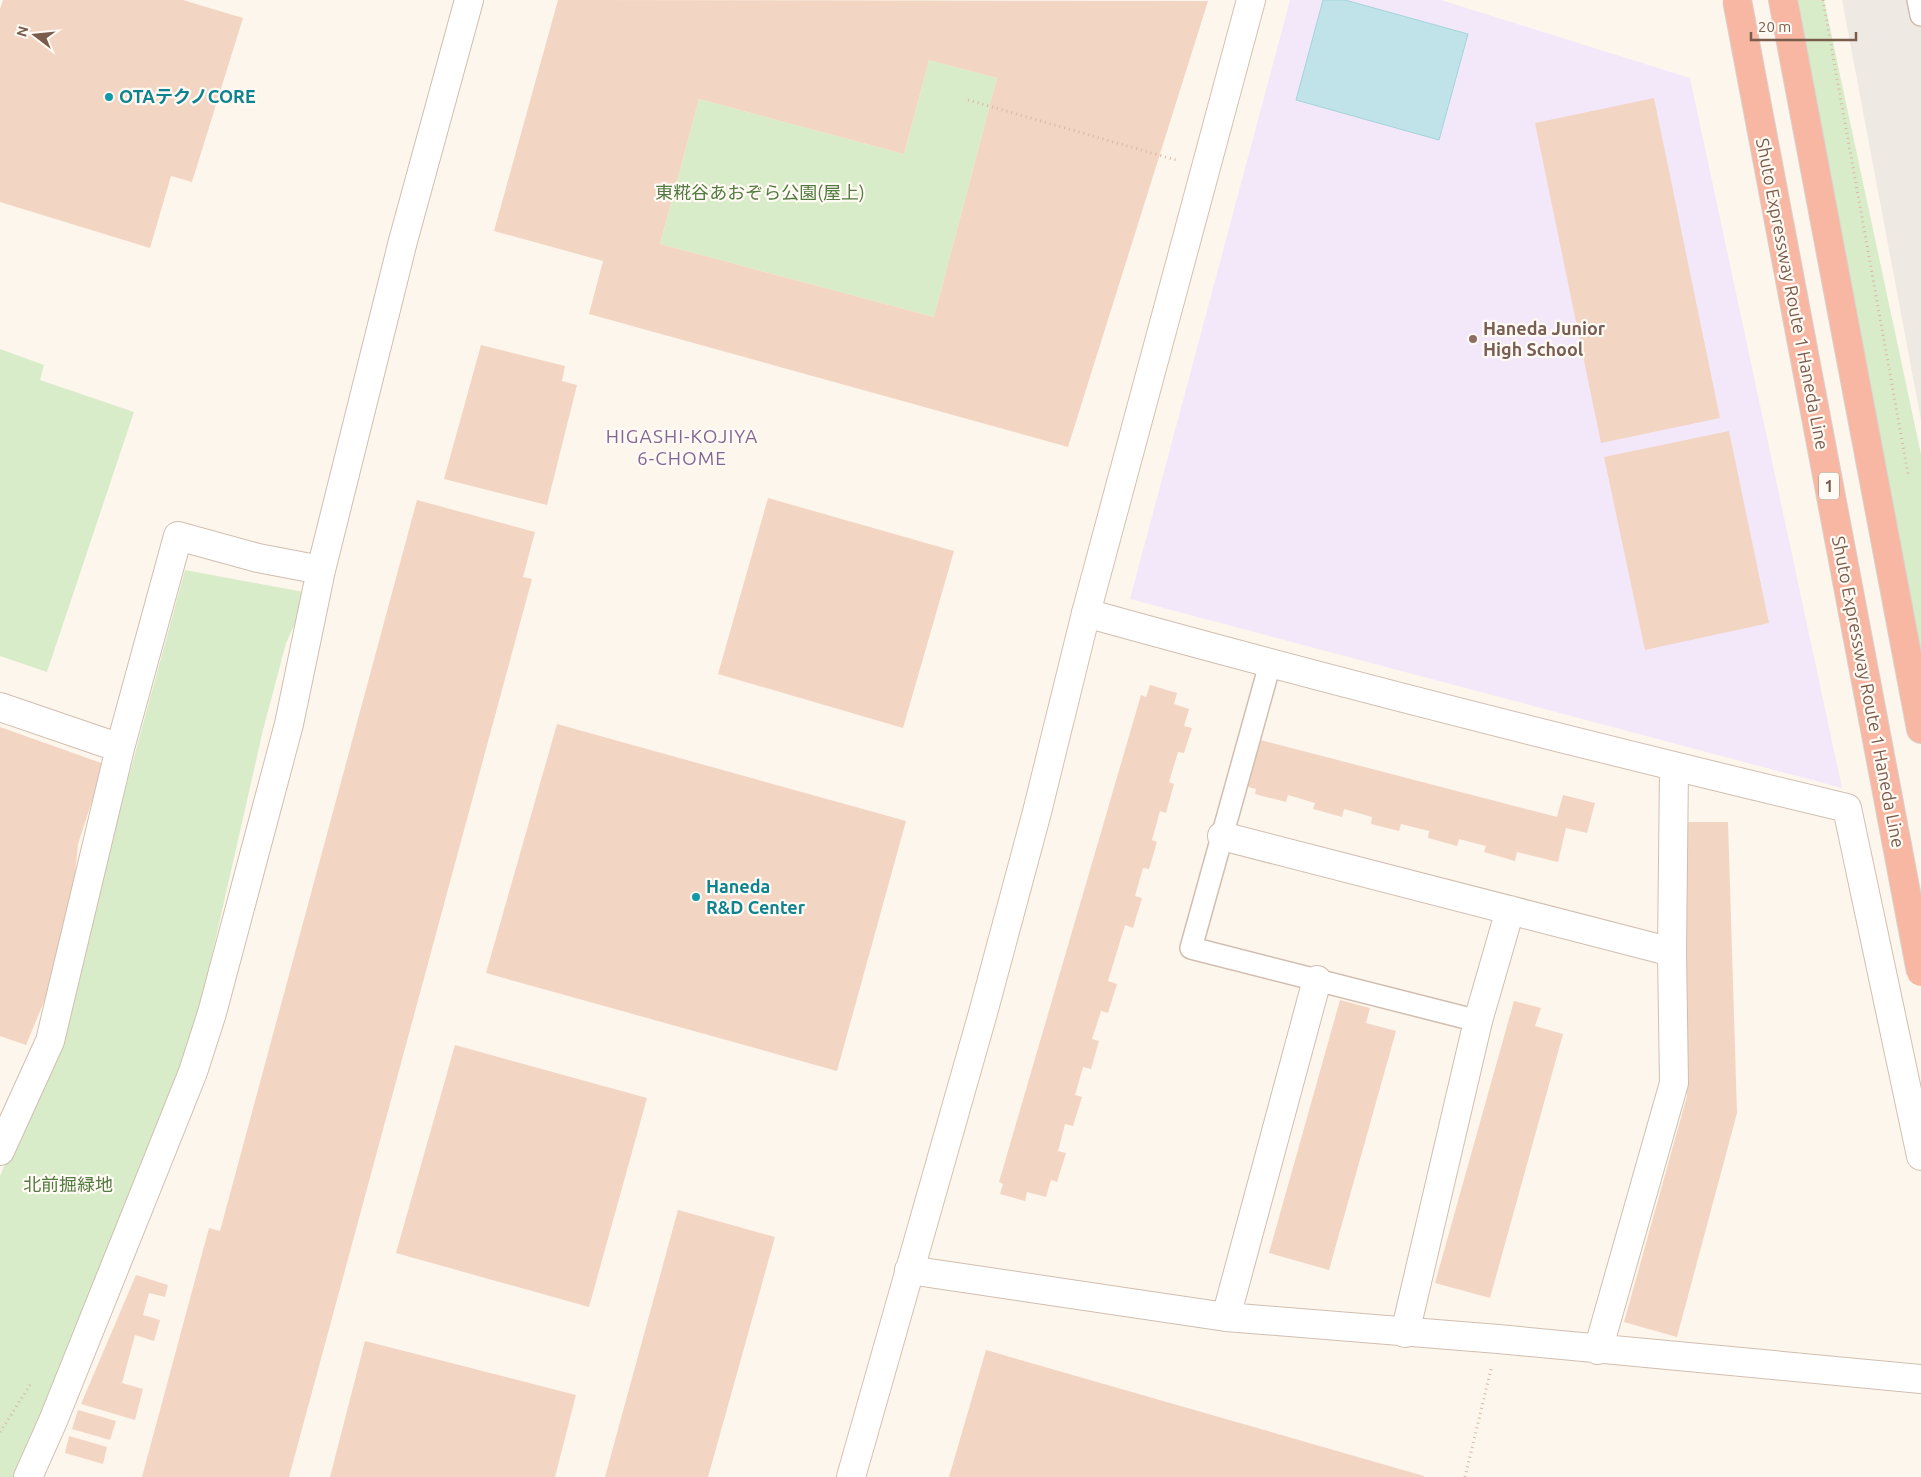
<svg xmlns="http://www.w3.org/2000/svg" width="1921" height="1477" font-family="Ubuntu,'Noto Sans JP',sans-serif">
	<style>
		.industrial { fill: #efe9e4 }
		.education { fill: #f3e8fa }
		.green { fill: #d8ecc9 }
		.water { fill: #bfe3e8; stroke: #a5d3da }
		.building { fill: #f3d5c3; fill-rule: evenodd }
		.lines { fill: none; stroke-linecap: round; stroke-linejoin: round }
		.lane-casing { stroke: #d1beb0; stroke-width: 24 }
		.street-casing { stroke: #d1beb0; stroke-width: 30 }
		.secondary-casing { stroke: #d6c0b0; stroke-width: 30 }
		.highway-casing { stroke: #dad1cd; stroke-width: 30 }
		.path { stroke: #d9b8a5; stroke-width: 3; stroke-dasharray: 1 4; stroke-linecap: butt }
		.lane { stroke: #fff; stroke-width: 21 }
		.street { stroke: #fff; stroke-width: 28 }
		.secondary { stroke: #fff; stroke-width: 28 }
		.highway { stroke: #f7b7a3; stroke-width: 28 }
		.highway-bridge-casing { stroke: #dad1cd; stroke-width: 30; stroke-linecap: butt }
		.highway-bridge { stroke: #f7b7a3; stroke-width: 28 }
		.culture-dot { fill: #0f9aa8; stroke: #fffaf3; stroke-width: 2 }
		.education-dot { fill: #8d6e63; stroke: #fffaf3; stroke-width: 2 }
		.labels { text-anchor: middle; stroke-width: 4.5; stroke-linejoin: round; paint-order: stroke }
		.shield { fill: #fffaf3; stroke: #a28b7f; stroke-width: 1 }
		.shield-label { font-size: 16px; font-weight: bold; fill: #7a5c4d }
		.culture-label { font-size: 18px; font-weight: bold; fill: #0d838f; stroke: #fffaf3; text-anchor: start }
		.park-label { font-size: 18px; fill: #537a41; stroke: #fffaf3 }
		.street-label { font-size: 18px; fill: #7a5c4d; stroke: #fffaf3 }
		.education-label { font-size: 18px; font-weight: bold; fill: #785e54; stroke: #fffaf3; text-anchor: start }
		.neighbourhood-label { font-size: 19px; letter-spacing: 1px; fill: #846695; stroke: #fffaf3 }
	</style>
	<rect width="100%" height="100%" fill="#fdf6ec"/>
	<path class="industrial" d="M1842 0H1921V420Z"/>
	<path class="education" d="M1290 0H1441L1690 78 1842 788 1130 599Z"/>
	<path class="green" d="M1789 0H1824L1921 454V725Z
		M929 60 997 78 934 317 660 244 699 99 904 154Z
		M0 349 44 365 40 380 134 412 47 672 0 656Z
		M185 570 309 593 286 643 263 730 190 1052 16 1477H0V1176L58 1036Z"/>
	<path class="water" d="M1323 0H1345L1468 34 1439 140 1296 100Z"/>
	<path class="building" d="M3 0H183L243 18 192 182 171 176 150 248 0 202V9Z
		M558 0 1208 1 1068 447 589 314 603 261 494 231ZM929 60 997 78 934 317 660 244 699 99 904 154Z
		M1654 98 1720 418 1601 443 1535 123Z
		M481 345 565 366 562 381 577 385 547 505 444 479Z
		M1729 431 1769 623 1645 650 1604 457Z
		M768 498 954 551 903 728 718 674Z
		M417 500 535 532 523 577 532 579 289 1477H142L209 1228 220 1231Z
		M1150 685 1177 693 1174 704 1189 709 1184 726 1192 728 1184 753 1178 752 1169 782 1174 784 1166 813 1160 811 1152 840 1157 842 1149 869 1143 868 1135 896 1142 898 1133 928 1125 925 1108 981 1117 984 1108 1013 1101 1011 1092 1039 1099 1041 1091 1069 1083 1067 1075 1095 1082 1097 1073 1126 1065 1124 1058 1151 1066 1153 1057 1182 1051 1180 1046 1197 1027 1192 1025 1201 1000 1194 1003 1184 999 1182 1141 695 1146 697Z
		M557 724 906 821 837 1071 486 973Z
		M0 727 104 764 78 844 72 905 55 975 26 1045 0 1036Z
		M1253 738 1557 817 1563 795 1595 803 1587 833 1566 828 1558 862 1517 852 1515 861 1484 852 1486 846 1459 839 1457 846 1428 838 1429 831 1401 824 1399 831 1371 824 1372 817 1344 809 1342 817 1313 809 1315 803 1288 795 1286 802 1255 794 1256 789 1241 785Z
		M1683 822H1728L1737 1113 1677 1337 1624 1322 1687 1096Z
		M1340 1000 1370 1008 1366 1023 1396 1031 1329 1270 1269 1253Z
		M1514 1001 1541 1008 1535 1026 1563 1034 1490 1298 1435 1283Z
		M455 1045 647 1098 589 1307 396 1253Z
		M678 1210 775 1237 708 1477H605Z
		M136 1275 168 1285 165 1297 149 1293 143 1315 160 1320 154 1341 135 1335 122 1383 143 1389 135 1420 81 1404Z
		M365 1341 576 1395 555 1477H330Z
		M986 1350 1424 1476V1477H949Z
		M78 1410 116 1421 110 1440 72 1429Z
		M69 1436 107 1447 103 1464 65 1453Z"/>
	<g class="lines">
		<defs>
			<path id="lane" d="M1918 0 1921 15
				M1270 664 1191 948 1478 1021"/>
			<path id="street" d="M1086 613C1338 683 1592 747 1847 808L1921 1156
				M0 707 120 748
				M1222 836 1672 952
				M0 1151 50 1041 120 748 178 536 258 558 321 570
				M909 1270 1226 1317 1498 1339 1921 1379
				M1226 1317 1317 980
				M1405 1333 1478 1021 1510 910
				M1598 1350 1674 1083 1672 952 1674 767
				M28 1477 53 1421 157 1162 193 1072 212 1013 289 724 321 570 403 241 469 0"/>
			<path id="secondary" d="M851 1477 983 1013 1037 812 1086 613 1251 0"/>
			<path id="highway" d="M1783 0 1921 729"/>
		</defs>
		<use href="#lane" class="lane-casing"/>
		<use href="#street" class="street-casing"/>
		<use href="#secondary" class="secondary-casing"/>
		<use href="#highway" class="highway-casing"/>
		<path class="path" d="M1823 0 1908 474
			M968 100 1176 160
			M0 1432 32 1382
			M1465 1477 1491 1369"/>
		<use href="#lane" class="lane"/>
		<use href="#street" class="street"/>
		<use href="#secondary" class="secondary"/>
		<use href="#highway" class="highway"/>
		<defs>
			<path id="highway-bridge" d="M1737 0 1921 972"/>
		</defs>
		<use href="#highway-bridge" class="highway-bridge-casing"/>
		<use href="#highway-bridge" class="highway-bridge"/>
	</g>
	<g class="culture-dot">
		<circle cx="109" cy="97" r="5"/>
		<circle cx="696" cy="897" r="5"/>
	</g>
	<circle class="education-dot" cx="1473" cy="339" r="5"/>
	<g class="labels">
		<rect class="shield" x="1819" y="472.5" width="20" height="27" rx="4"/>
		<g class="shield-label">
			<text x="1829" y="492">1</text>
		</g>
		<g class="culture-label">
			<text x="119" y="103">OTAテクノCORE</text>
			<text x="706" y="893">Haneda<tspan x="706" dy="21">R&amp;D Center</tspan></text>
		</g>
		<g class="park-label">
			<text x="760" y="199">東糀谷あおぞら公園(屋上)</text>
			<text x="68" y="1191">北前掘緑地</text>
		</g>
		<g class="street-label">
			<text transform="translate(1792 294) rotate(79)" y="6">Shuto Expressway Route 1 Haneda Line</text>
			<text transform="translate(1868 692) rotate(79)" y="6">Shuto Expressway Route 1 Haneda Line</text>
		</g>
		<g class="education-label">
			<text x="1483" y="335">Haneda Junior<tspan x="1483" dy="21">High School</tspan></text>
		</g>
		<g class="neighbourhood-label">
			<text x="682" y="443">HIGASHI-KOJIYA<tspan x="682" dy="22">6-CHOME</tspan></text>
		</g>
	</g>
	<g transform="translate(35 35) rotate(286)" stroke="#fffaf3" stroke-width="4" paint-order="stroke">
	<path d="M0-4L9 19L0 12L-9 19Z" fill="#7a5c4d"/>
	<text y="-8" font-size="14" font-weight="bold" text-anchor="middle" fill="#7a5c4d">N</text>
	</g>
	<path d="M1751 32v8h105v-8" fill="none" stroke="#7a5c4d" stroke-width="2.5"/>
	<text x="1758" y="32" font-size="15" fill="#7a5c4d" stroke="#fffaf3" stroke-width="4" paint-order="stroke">20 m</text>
</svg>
